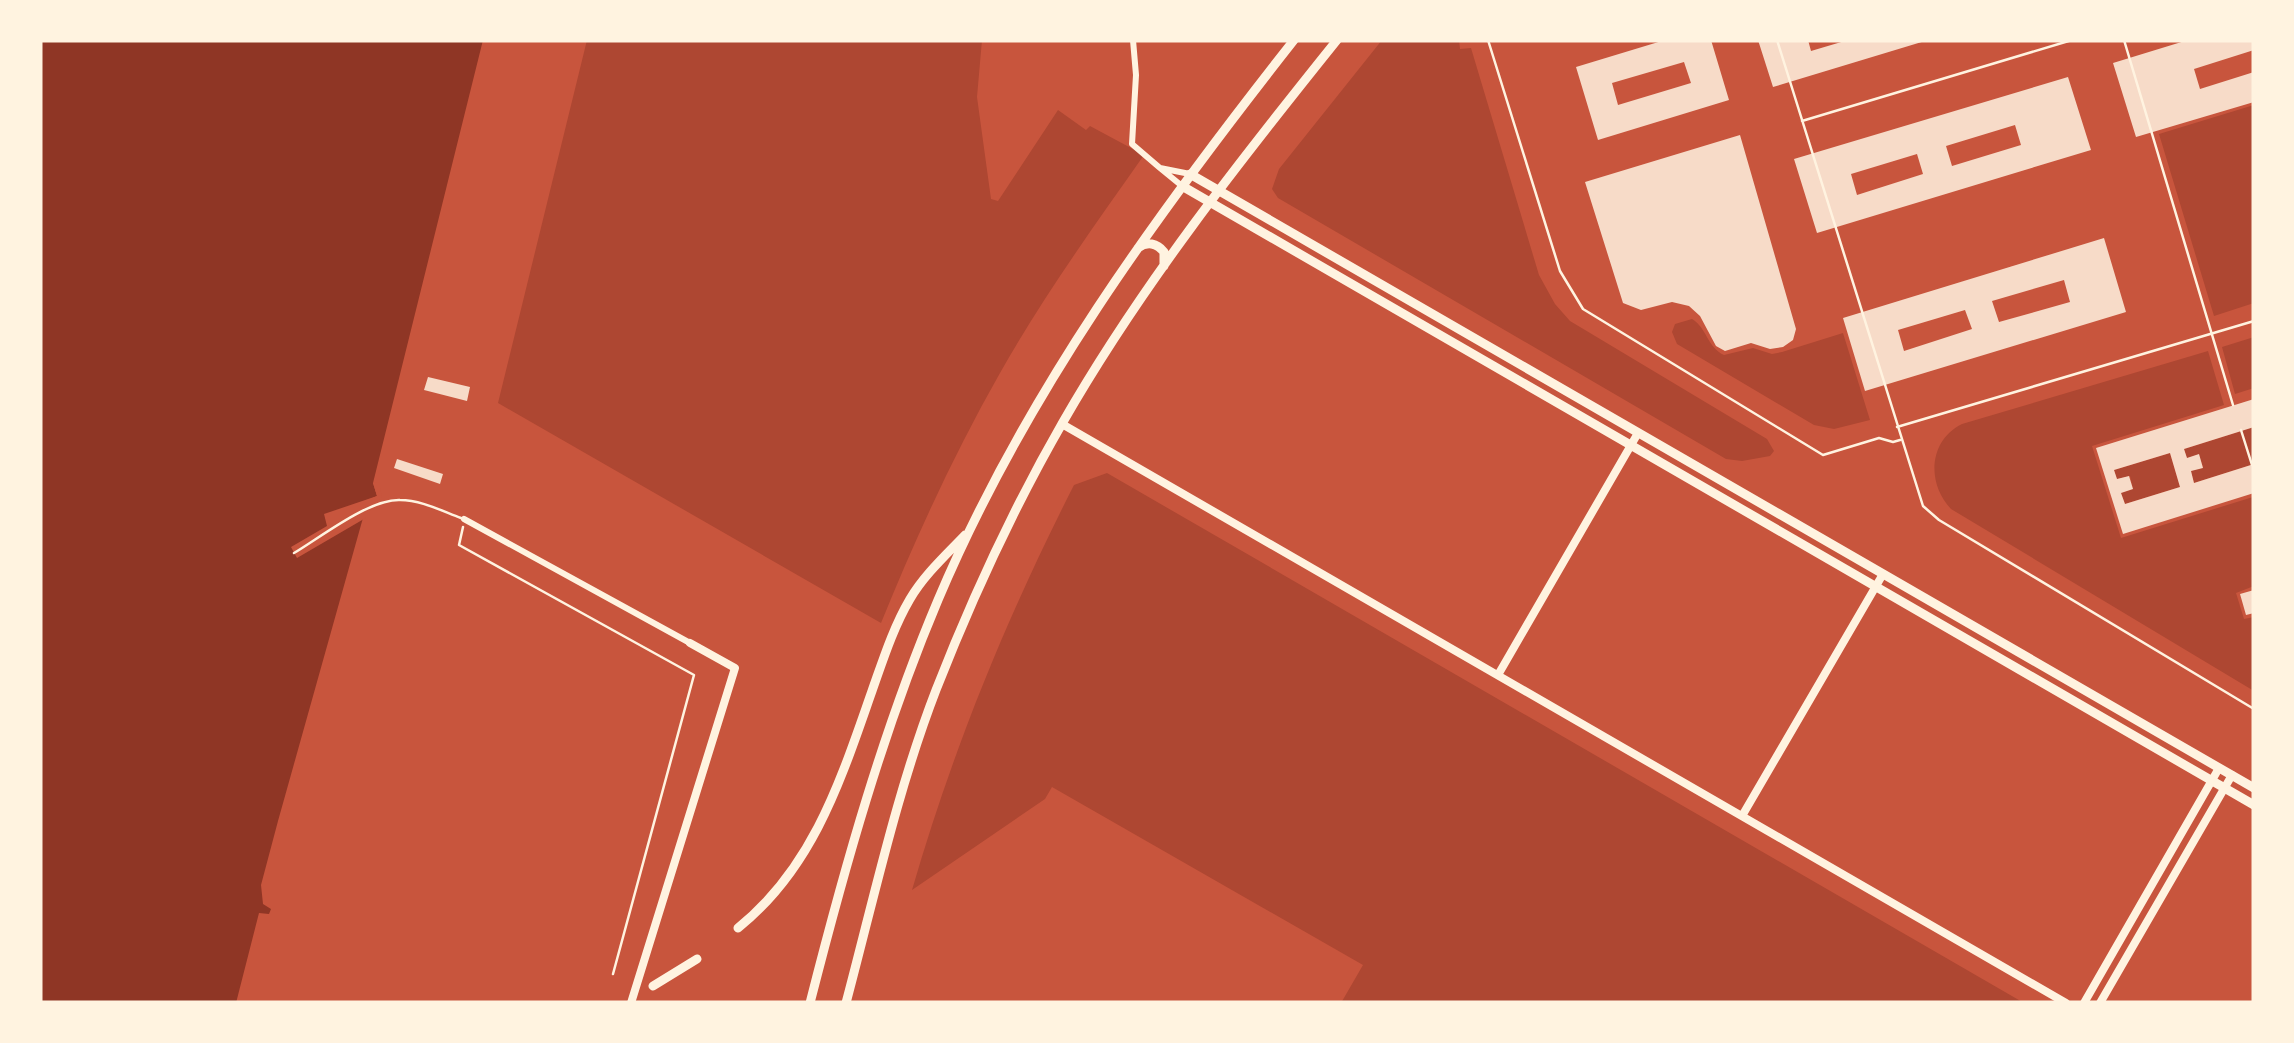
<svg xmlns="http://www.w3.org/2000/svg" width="2294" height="1043" font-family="Commissioner,sans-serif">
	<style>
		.green { fill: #ae4732 }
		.water { fill: #8f3625 }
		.pier { fill: #c8553d }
		.building { fill: #f7dbc8; fill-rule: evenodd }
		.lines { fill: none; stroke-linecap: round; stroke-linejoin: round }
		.path { stroke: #fff3e0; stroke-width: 2.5 }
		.service { stroke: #fff3e0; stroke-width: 2.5 }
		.minor { stroke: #fff3e0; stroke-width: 6 }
		.tertiary { stroke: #fff3e0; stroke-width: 8 }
		.secondary { stroke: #fff3e0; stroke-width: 9 }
		.primary { stroke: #fff3e0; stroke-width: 9 }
	</style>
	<rect width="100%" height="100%" fill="#c8553d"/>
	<path class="green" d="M587 40H982L977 97 991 199 998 201 1058 110 1086 130 1090 126 1144 155C1094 226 1043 297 1000 373 954 454 916 537 881 623L498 403Z
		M1382 40H1459L1460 49 1471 48 1539 275 1555 304 1570 321 1767 439 1774 451 1770 456 1742 461 1726 459 1278 198 1272 189 1279 169Z
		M2254 105V303L2214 316 2159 134Z
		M1692 319C1707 328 1707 347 1724 355L1753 348 1772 354 1782 352 1843 333 1870 420 1834 429 1814 425 1677 344 1672 332 1675 324Z
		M2254 337V388L2235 394 2222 347Z
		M2208 351 2224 405 2092 446 2121 538 2253 497 2254 586 2236 593 2244 619 2254 617V691L1951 509C1926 483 1929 440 1962 424Z
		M2254 427V464L2194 483 2191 471 2203 467 2199 455 2187 458 2184 449Z
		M2170 453 2180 487 2125 504 2121 493 2133 489 2130 476 2117 479 2114 470Z
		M1107 473 2024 1003H1341L1363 965 1052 787 1045 799 912 890C954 746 1006 619 1074 485Z"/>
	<path class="water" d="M40 40H483L373 483 377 496 368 500 278 821 261 885 263 904 271 909 269 914 259 913 236 1003H40Z"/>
	<path class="pier" d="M379 482 382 498 372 503 369 516 297 558 291 547 327 526 324 514 377 496 373 483Z"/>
	<path class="building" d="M1665 40H1711L1729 100 1598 140 1576 67ZM1684 62 1691 83 1618 105 1612 83Z
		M1758 40H1808L1811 51 1848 40 1925 41 1773 87Z
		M2188 40H2254V50L2194 69 2200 89 2254 72V102L2136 137 2113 63Z
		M2068 77 2091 150 1817 233 1794 159ZM2015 125 2021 145 1952 166 1946 146ZM1917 154 1923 174 1857 195 1851 174Z
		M1740 135 1796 329 1793 340 1783 347 1770 349 1751 343 1725 351 1716 346 1700 316 1689 306 1672 302 1641 310 1623 303 1585 182Z
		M2104 238 2126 312 1865 391 1843 318ZM2064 280 2070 302 1999 322 1992 301ZM1965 310 1972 329 1904 351 1898 330Z
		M428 377 470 387 467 401 424 390Z
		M2254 399V427L2184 449 2187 458 2199 454 2203 468 2191 471 2194 483 2254 464V493L2123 534 2096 448ZM2170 453 2180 487 2125 504 2121 493 2133 489 2129 476 2117 479 2114 470Z
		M397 459 443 474 440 484 394 468Z
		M2254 590V613L2246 615 2240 594Z"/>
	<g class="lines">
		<path class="path" d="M463 527 459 545 694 675 613 974"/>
		<path class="service" d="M1488 40 1560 271 1583 309 1823 455 1879 438 1893 442 1900 440
			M1777 40 1923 506 1939 520 2254 709
			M2124 40 2233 405
			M1802 121 2072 40
			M1897 427 2254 321
			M2241 430 2252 465
			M294 553C321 537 369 499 400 500 421 500 442 511 461 518"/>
		<path class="minor" d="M1133 40 1136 75 1132 144 1160 168
			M1182 186 1160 168 1190 174
			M464 519 690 643"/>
		<path class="tertiary" d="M1062 424 2066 1003
			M1498 675 1638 433
			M1742 816 1883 574
			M631 1003 735 668 690 643
			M2084 1003 2219 768
			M2100 1003 2232 775"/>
		<path class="secondary" d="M1190 174 2254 788
			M1182 186 2254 805"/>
		<path class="primary" d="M1138 248C1147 241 1157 243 1164 252V266
			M738 928C814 867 841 779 872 691 883 660 893 628 910 599 924 575 946 555 965 535
			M653 986 697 959
			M810 1003C845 866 883 730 938 600 1025 394 1157 214 1294 40
			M846 1003C874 898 897 791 936 690 972 598 1014 507 1063 422 1141 286 1239 162 1337 40"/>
	</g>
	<rect width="2294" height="1043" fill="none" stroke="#fff3e0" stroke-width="85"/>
</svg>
